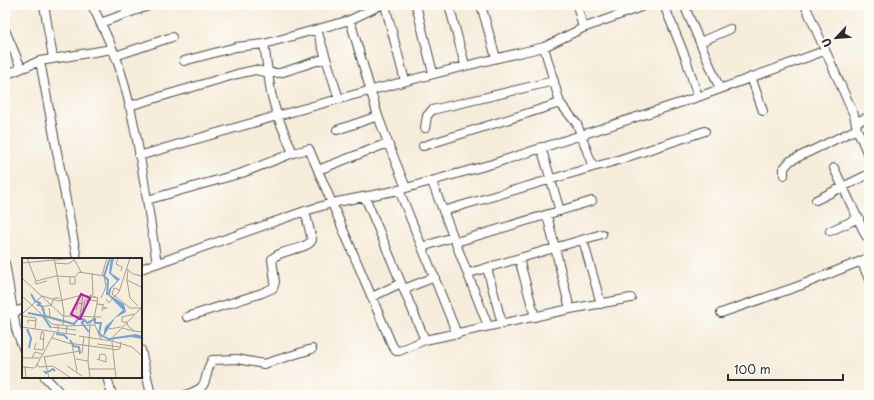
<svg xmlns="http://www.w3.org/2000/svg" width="874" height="400" font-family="'Playpen Sans',sans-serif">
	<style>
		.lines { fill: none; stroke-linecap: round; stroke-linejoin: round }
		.minor-casing { stroke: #494845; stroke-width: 10 }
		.minor { stroke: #fff; stroke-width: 8 }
		.inset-river { fill: none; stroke: #73a2dc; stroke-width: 2 }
		.inset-road { fill: none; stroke: #a49f93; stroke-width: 1 }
		.view { fill: #b5179e; fill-opacity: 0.15; stroke: #b5179e; stroke-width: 2 }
		.inset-edge { fill: none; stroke: #2b2b2b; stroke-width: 2 }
	</style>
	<rect width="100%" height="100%" fill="#fdfcf7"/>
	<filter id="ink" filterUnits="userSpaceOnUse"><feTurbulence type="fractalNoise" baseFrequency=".025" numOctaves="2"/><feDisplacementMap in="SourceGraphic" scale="8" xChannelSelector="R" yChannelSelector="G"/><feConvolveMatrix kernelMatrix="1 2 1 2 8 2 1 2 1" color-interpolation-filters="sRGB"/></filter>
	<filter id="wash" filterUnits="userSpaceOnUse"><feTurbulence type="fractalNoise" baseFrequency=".012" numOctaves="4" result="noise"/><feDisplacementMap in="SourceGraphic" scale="16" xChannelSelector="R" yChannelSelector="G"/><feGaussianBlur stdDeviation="0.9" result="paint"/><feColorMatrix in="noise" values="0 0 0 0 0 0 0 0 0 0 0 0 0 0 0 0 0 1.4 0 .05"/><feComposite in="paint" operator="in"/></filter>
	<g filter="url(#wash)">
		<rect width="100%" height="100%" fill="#f5ecd9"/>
	</g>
	<g filter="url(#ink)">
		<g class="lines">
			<defs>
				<path id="minor" d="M44 5 53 58
					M92 5C101 24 111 43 118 63 138 124 146 199 157 263
					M385 5 405 81
					M416 5 433 73
					M449 5 465 65
					M481 5 496 58
					M577 5 583 28
					M664 5 686 59 698 97
					M684 5 720 89
					M805 5 854 115 857 129 869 157
					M350 20 381 5
					M100 23 151 5
					M5 30 21 68
					M317 30 339 99
					M700 42 730 29
					M264 44 271 93 277 115 293 153
					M544 47 583 28 641 7
					M115 56 172 37
					M40 61 77 259
					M184 61 236 47 264 44 350 20 378 116 388 143
					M5 75 40 61 112 49
					M751 77 763 111
					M129 106 237 74 255 70 271 73H280L326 58
					M856 122 869 117
					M425 128 427 116 432 110 554 81
					M337 130 378 116
					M423 146 560 103
					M541 147 560 211
					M139 156C273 116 407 79 544 47L560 103 577 124 593 167 612 162 705 131
					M834 168 866 236
					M318 170 388 143 406 188
					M784 175V168L790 161 857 129
					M432 182 488 326
					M399 190 457 334
					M365 197 425 340
					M147 200 242 173 293 153 309 149 392 345 396 351H399L425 340 570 309 631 298
					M816 200 869 174
					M443 211 593 167
					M547 215 570 309
					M830 231 859 218
					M583 240 601 304
					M456 242 592 201
					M422 247 453 237
					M519 259 535 317
					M861 261 869 257
					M5 263 16 329 23 348
					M487 268 502 324
					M141 269 305 211 332 203 399 190 492 164 698 97 824 51
					M469 273 602 234
					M404 289 435 277
					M372 297 401 283
					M721 313 799 286 861 261 869 279
					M5 315 23 309
					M187 317 262 293 273 288 275 282 272 259C281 249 307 250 312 240L305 211
					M141 350 151 395
					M45 377 62 395
					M107 377 112 395
					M185 395C213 386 201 380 212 360L237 359 264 364 312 349"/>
			</defs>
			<use href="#minor" class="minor-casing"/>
			<use href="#minor" class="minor"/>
		</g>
	</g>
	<g transform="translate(22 258)">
		<rect width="120" height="120" fill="#f5ecd9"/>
		<path d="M89 0H92L89 15 98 21 89 31 88 37 102 46 104 54 93 60 82 78 87 80 114 76 120 78V81L109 79 87 82 81 79 83 69 101 52 86 37 87 31 95 23 87 15Z" fill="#73a2dc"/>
		<path class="inset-river" d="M9 36 13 43 18 45 16 47 20 48 23 58 52 66 56 61H61V64L63 62 65 65 73 61V65H79L77 75 81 79M85 37 86 22 82 18 88 0M6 55 21 58 29 70M59 64 67 74M5 71 9 80 7 90M34 76 42 77 46 81M48 82 52 88 57 89 58 96M22 113 24 115 31 111 33 113"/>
		<path class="inset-road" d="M5 0 14 23 34 18 53 19 57 14 82 18 84 29 79 40M32 0 42 54 41 67M96 0 94 6 100 9 99 13M108 0 97 34 93 38 108 50H120M52 1 59 14M0 5 54 0M33 5 46 6 52 2M105 11 111 16 120 18M106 12 105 22 119 29M70 15 71 37M80 17 85 0M48 19V26H53V20M0 20 41 58M105 22 108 40 116 48M13 23 14 26 25 23M0 38 30 66 36 67M84 41 87 45 93 38 90 36 92 30 97 32M64 42 76 43M69 42 68 37 76 40M75 46 81 47H82L77 46M29 48 32 40H38M27 50 28 58 24 59 42 64M23 51 20 52V49L29 47M54 52 56 45 61 46M58 53 61 52 63 42M80 53 81 50H85L80 49M0 56 20 38 37 43 60 37 76 40 72 60 68 65 66 103 68 120M0 58 14 60V63M42 58 79 59M58 59 61 36M105 64H100V59L112 56M105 64 106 68 112 73 120 74M6 65V62L14 63 13 71M41 67 45 68 44 76M45 68 73 67 79 82M0 69 54 77M30 69 54 72M100 70 112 73M87 71 99 69M20 73 18 81H22M20 74 22 75 21 92M36 75V67H41M57 78 90 83M30 80 46 85 90 91M90 83 110 89 120 98M90 83 92 78 120 49M90 84 94 120M14 85 12 91 21 92M50 86 55 113M75 86 98 89M91 92 98 91 99 84M60 95 62 79M22 98 27 120M22 99 58 93M0 100H18M10 100 13 94 20 96M54 101 66 103M75 101 84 104V98M77 102 78 96 84 97M15 106 17 109 31 108 49 120M3 108 4 120M45 108 60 118M0 109 12 110M13 110 33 74M67 111H93M19 120H39"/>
		<path class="view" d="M59 36 68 40 58 61 49 56Z"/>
		<rect width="120" height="120" class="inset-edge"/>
	</g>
	<rect width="874" height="400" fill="none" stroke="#fdfcf7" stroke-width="20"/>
	<g transform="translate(836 38) rotate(244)" stroke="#fdfcf7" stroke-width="3" paint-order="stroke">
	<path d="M0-3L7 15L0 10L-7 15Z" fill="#2b2b2b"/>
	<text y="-6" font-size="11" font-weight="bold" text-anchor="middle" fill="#2b2b2b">U</text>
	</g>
	<path d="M728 374v6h115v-6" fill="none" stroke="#2b2b2b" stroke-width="2"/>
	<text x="734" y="374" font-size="12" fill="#2b2b2b" stroke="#fdfcf7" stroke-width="3" paint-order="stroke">100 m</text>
</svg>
